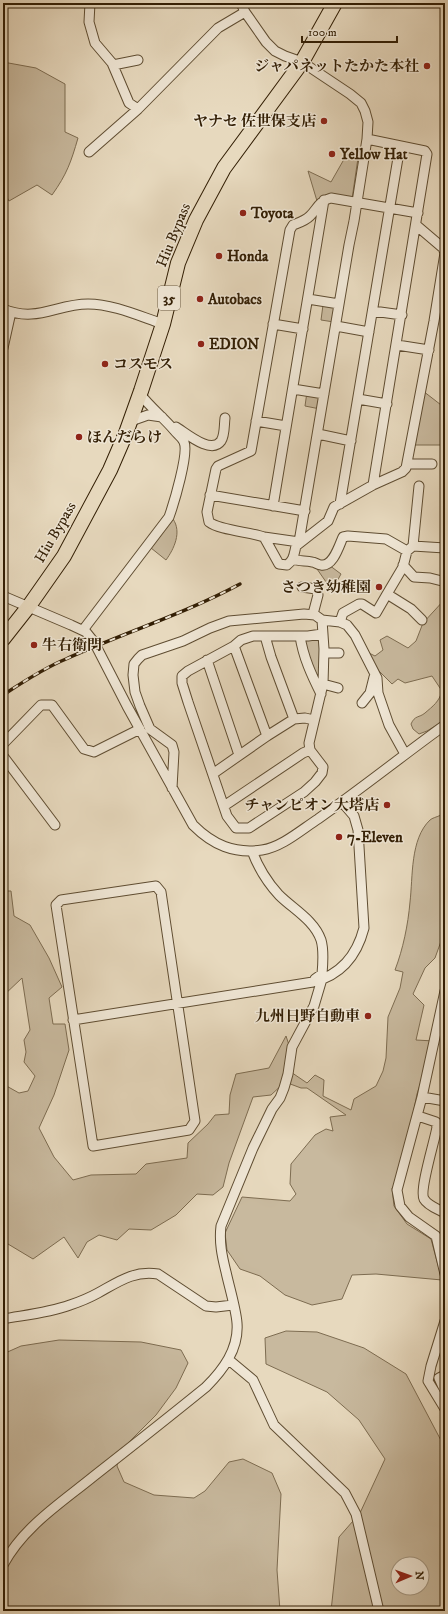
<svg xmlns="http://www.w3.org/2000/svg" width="448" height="1614" font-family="'IM FELL DW Pica','Noto Serif JP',serif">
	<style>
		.green { fill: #c8b99e; stroke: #7d6c51; fill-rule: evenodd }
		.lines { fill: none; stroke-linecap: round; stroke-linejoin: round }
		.minor-casing { stroke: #5f4d32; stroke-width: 11 }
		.highway-casing { stroke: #321e04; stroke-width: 16 }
		.minor { stroke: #efe6d5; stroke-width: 9 }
		.highway { stroke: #e7d9be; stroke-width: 14 }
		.rail-casing { stroke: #321e04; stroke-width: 3.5 }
		.rail { stroke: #efe6d5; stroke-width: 2; stroke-dasharray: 6; stroke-linecap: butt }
		.poi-dot { fill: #8f2418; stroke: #efe6d5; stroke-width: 1.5 }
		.labels { text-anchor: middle; stroke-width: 3; stroke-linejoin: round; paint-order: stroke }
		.shield { fill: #efe6d5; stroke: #6b5a43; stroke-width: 1 }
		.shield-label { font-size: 14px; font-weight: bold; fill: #321e04 }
		.poi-label { font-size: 15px; font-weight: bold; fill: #321e04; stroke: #efe6d5; text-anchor: start }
		.street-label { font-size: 15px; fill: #321e04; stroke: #efe6d5 }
	</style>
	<rect width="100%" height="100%" fill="#e7d9be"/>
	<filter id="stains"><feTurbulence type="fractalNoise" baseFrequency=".005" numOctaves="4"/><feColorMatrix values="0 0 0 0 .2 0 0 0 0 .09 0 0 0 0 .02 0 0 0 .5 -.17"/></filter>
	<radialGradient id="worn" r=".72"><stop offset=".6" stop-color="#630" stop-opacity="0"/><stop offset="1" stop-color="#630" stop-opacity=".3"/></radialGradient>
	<path class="green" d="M3 62 36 68 65 84V132L78 138C71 162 67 174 52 195L37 185 9 201 3 190Z
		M347 154 358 158 352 199C337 195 329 189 317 201L308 171 331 182Z
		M323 305 337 307 334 322 321 320Z
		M423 391 445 408 444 445H414Z
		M307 392 322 395 320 409 305 406Z
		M173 519C182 532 174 549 166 560L151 548Z
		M329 565 341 574 335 585 331 589 317 569Z
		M445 599V720L427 731 419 734 413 729 411 724C415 715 419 718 425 713 433 706 439 702 442 691L432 676 405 683 398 679 392 684 378 670 367 652 375 656 383 650 380 640 387 636 408 648 416 641 423 623Z
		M305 638 317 639 320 642 321 685C312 673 305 653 305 638Z
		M445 807 444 933 435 958 425 968 413 994 424 1005 416 1040 434 1041 417 1094 400 1180 392 1188 394 1206 407 1224 431 1239 442 1280 376 1274 352 1275 342 1299 312 1305 285 1295 260 1276 240 1269 227 1250 225 1233 242 1197 290 1201 296 1194 290 1184 291 1164 315 1135 326 1129 333 1131 330 1117 346 1115 307 1088H301L285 1082 271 1095 253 1097 229 1163 223 1187 213 1195 197 1194 176 1215 151 1230 129 1229 117 1240 99 1235 87 1242 78 1258 64 1237 33 1259 3 1241V1084L19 1093 28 1091 35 1076 24 1062 26 1052 24 1040 30 1030 22 978 3 996V891H11L14 916 30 925 49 958 62 987 49 998 53 1024H65L69 1050 54 1095 39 1128 54 1157 73 1180 91 1175 136 1174 146 1164 187 1158 188 1143 208 1124 215 1115 229 1114 230 1095 236 1074 269 1068 286 1036 289 1045 285 1068 307 1083 315 1075 324 1080 323 1096 351 1110 354 1099 376 1086 383 1071 386 1058 388 1017 400 988 403 972 395 970C403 949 408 925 410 902 413 877 410 839 430 820 432 818 437 817 441 815Z
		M286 1331 317 1332 364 1348 406 1374 445 1448V1611H331L339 1537 360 1513 385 1459 359 1420 327 1392 266 1364 265 1338ZM398 1564H422V1588H398Z
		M59 1340 141 1342 181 1350 188 1363 176 1388 156 1415 120 1451 117 1466 124 1482 154 1495 194 1498 205 1491 229 1462 243 1459 272 1473 281 1494 277 1570 280 1611H3V1354L21 1346Z"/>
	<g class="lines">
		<defs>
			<path id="minor" d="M90 3 89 22 95 43 112 63 129 103 138 109
				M241 3 245 12 266 42 275 51 285 56 302 62 350 94 361 103 365 111 368 122 367 139 354 221 349 245 299 542
				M113 65 138 60
				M367 139 425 151 427 154 373 485 334 507 328 521 296 546C294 554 294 560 287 565L279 564 264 537C250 532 219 530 209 522L207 512 216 469 218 466 251 451 290 230 293 225C298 223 305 221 310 216 317 209 319 201 331 198L418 213
				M89 152 138 109 218 28 245 12
				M308 299 339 304
				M3 309C37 323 56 304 88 304 113 304 139 316 163 324
				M373 311 402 315
				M273 324 303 329
				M336 326 369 332
				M397 345 429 350
				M3 348 11 312
				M293 389 324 394
				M358 399 387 404
				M131 421 148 415 162 417
				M256 421 286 426
				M176 427C186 433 211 455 221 441 225 435 224 425 225 418
				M318 434 351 441
				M407 464H432
				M373 485 402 472 406 468 434 321 445 253 443 248 416 225
				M419 486 413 546 445 548
				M210 495 305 511
				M340 504 400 146
				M273 506 324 200
				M264 537 299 542
				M407 551 403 567 387 594 411 609 422 620
				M293 559C300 562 306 560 312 562 315 562 318 565 321 565 333 567 339 546 343 537L348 536 386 539 407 551 413 546
				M403 565 414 577 430 578 442 581
				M302 587 316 589 318 595 313 614
				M3 596 71 625 86 632 94 642 127 706 193 825C213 845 234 854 262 850 282 847 301 830 318 819 361 789 402 756 445 725
				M322 620 324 649 323 684 309 743 310 750 323 767 322 773 315 782 304 792 249 828H236L227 816 188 702 182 683V676L188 671 234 646 241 640 253 636H308L322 634
				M340 622 343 613 359 604H362L376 613 387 594
				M83 630 169 517C174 503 189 453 184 442 182 437 177 434 174 430 163 417 151 408 140 394
				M265 636 271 657 294 719
				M300 636C303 657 312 676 321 694
				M234 646 267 736
				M324 653H339
				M207 660 239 755
				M323 684 338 688
				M362 703 370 693 374 677
				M3 744 41 705H52L84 749 94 752 140 729
				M3 756 55 825
				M214 773 267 736 294 719 305 718 314 720
				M172 788 174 752 172 745 150 729 140 706 135 692 133 675 134 664 138 659 142 655 183 641 210 628 229 621 304 614 315 615 322 620 340 622 347 625 355 635 377 678 378 693 389 725 405 754
				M224 806 303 753 310 750
				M252 851C258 867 267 882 279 895 293 909 314 920 321 940 324 950 323 963 322 974L315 979
				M156 886 161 892 195 1121 189 1130 93 1146 56 905 61 900Z
				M445 991 422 1097 445 1101
				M73 1020 313 982C341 975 357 955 364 928L358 830 354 816 342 802
				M422 1097 397 1190 400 1206 409 1217 436 1236 445 1274
				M418 1116 436 1122 437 1127C435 1140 419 1190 424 1199 428 1206 438 1209 445 1213
				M3 1319C25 1315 48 1313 70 1305 79 1302 89 1298 98 1293 118 1282 134 1270 158 1274L206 1306 216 1307 233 1305
				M445 1321 431 1366 428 1381 445 1409
				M229 1360 253 1380 274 1425 345 1493 356 1514 379 1611
				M445 1375 439 1378 445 1391
				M3 1565C23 1527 61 1503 94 1476 131 1447 169 1417 206 1387 223 1370 239 1349 237 1323 236 1309 229 1286 226 1272 222 1256 219 1242 221 1226L253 1148 272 1109 280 1098 284 1088 288 1074 292 1047 314 1006 322 979"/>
			<path id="highway" d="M3 639 29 606 64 556 110 470 126 433 141 391 163 324 178 263 196 220 224 168 302 62 335 3"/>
		</defs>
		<use href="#minor" class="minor-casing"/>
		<use href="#highway" class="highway-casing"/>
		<use href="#minor" class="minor"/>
		<use href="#highway" class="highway"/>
		<defs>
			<path id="rail" d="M3 695C23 682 44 668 66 659 124 633 184 614 240 584"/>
		</defs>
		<use href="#rail" class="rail-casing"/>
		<use href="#rail" class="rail"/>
	</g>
	<g class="poi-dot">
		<circle cx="427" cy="66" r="4"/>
		<circle cx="324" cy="121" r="4"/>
		<circle cx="332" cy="154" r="4"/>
		<circle cx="243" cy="213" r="4"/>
		<circle cx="219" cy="256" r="4"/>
		<circle cx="200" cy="299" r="4"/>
		<circle cx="201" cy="344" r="4"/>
		<circle cx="105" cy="364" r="4"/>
		<circle cx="79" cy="437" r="4"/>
		<circle cx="379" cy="587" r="4"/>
		<circle cx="34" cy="645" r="4"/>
		<circle cx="387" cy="805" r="4"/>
		<circle cx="339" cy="837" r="4"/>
		<circle cx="368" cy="1016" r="4"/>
	</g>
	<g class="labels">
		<rect class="shield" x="158" y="286" width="22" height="24" rx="3"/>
		<g class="shield-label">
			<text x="169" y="303">35</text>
		</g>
		<g class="poi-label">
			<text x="419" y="71" text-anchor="end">ジャパネットたかた本社</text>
			<text x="316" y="126" text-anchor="end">ヤナセ 佐世保支店</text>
			<text x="340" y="159">Yellow Hat</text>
			<text x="251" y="218">Toyota</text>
			<text x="227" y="261">Honda</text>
			<text x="208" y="304">Autobacs</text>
			<text x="209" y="349">EDION</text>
			<text x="113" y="369">コスモス</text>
			<text x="87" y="442">ほんだらけ</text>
			<text x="371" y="592" text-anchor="end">さつき幼稚園</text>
			<text x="42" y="650">牛右衛門</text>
			<text x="379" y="810" text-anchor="end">チャンピオン大塔店</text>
			<text x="347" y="842">7-Eleven</text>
			<text x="360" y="1021" text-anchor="end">九州日野自動車</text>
		</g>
		<g class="street-label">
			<text transform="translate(173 235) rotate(-68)" y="5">Hiu Bypass</text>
			<text transform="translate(55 532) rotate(-60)" y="5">Hiu Bypass</text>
		</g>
	</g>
	<rect width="448" height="1614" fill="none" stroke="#e7d9be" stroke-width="16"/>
	<rect x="4" y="4" width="440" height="1606" fill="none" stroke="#321e04" stroke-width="2"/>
	<rect x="8" y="8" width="432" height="1598" fill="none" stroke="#321e04"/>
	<g transform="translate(410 1576) rotate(88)"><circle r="19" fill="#efe6d5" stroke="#a39681"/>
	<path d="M0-3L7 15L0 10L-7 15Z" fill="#8f2418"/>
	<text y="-6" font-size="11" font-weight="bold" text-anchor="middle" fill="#321e04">N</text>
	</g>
	<path d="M302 36v6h95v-6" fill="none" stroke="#321e04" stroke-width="2"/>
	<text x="308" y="36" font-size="12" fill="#321e04" stroke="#efe6d5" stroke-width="3" paint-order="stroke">100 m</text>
	<rect width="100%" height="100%" filter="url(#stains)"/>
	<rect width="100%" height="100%" fill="url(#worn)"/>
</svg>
